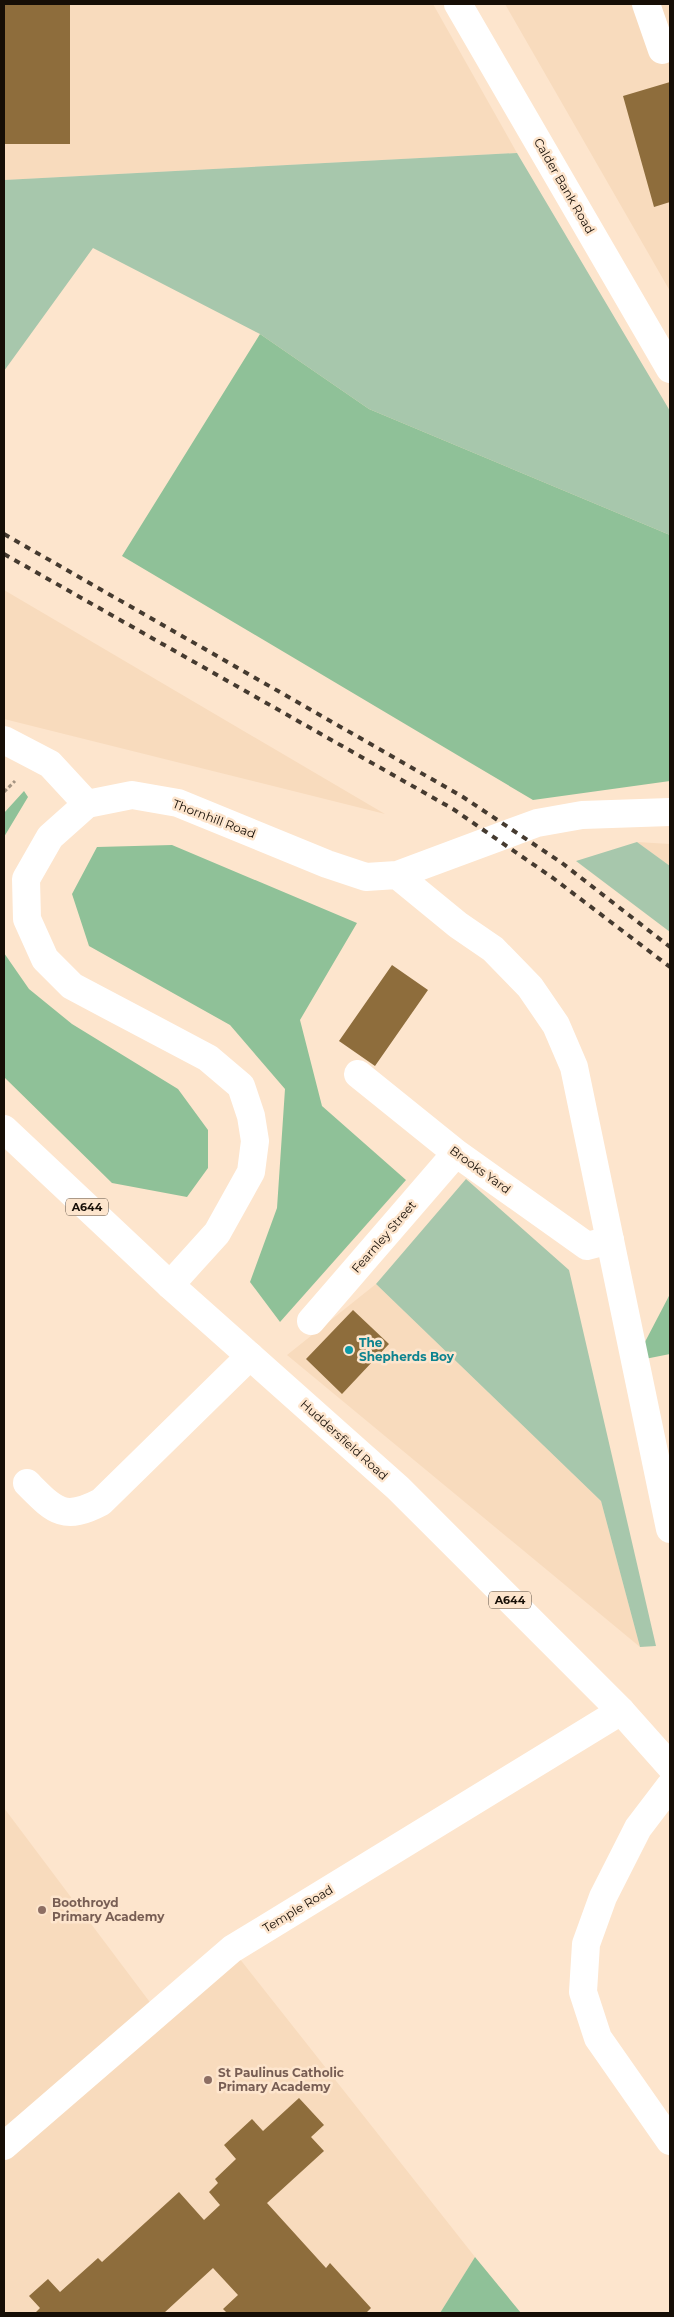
<svg xmlns="http://www.w3.org/2000/svg" width="674" height="2317" font-family="Montserrat,sans-serif">
	<style>
		.built { fill: #f8dbbd }
		.green { fill: #a7c7ac }
		.forest { fill: #8fc198 }
		.building { fill: #8e6d3c }
		.lines { fill: none; stroke-linecap: round; stroke-linejoin: round }
		.path { stroke: #a49381; stroke-width: 3; stroke-dasharray: 4 2.5; stroke-linecap: butt }
		.minor { stroke: #fff; stroke-width: 28 }
		.major { stroke: #fff; stroke-width: 28 }
		.highway { stroke: #fff; stroke-width: 28 }
		.rail { stroke: #453a2f; stroke-width: 4; stroke-dasharray: 6 6; stroke-linecap: butt }
		.culture-dot { fill: #0f9aa8; stroke: #fde5cd; stroke-width: 2 }
		.education-dot { fill: #8d6e63; stroke: #fde5cd; stroke-width: 2 }
		.labels { text-anchor: middle; stroke-width: 5; stroke-linejoin: round; paint-order: stroke }
		.shield { fill: #fde5cd; stroke: #5b4e42; stroke-width: 1 }
		.shield-label { font-size: 11px; font-weight: bold; fill: #160e06 }
		.street-label { font-size: 12px; fill: #160e06; stroke: #fde5cd }
		.culture-label { font-size: 12px; font-weight: bold; fill: #0d838f; stroke: #fde5cd; text-anchor: start }
		.education-label { font-size: 12px; font-weight: bold; fill: #785e54; stroke: #fde5cd; text-anchor: start }
	</style>
	<rect width="100%" height="100%" fill="#fde5cd"/>
	<path class="built" d="M4 4H433L517 153 4 180Z
		M505 4H670V291Z
		M4 590 385 814 4 719Z
		M637 842 670 844V866Z
		M376 1284 601 1501 640 1647 287 1355Z
		M4 1808 158 2013 232 1949 475 2257 440 2313H4Z"/>
	<path class="green" d="M517 153 670 411V535L369 409 260 334 93 248 4 371V180Z
		M637 842 670 866V932L576 861Z
		M466 1179 569 1270 656 1646 640 1647 601 1501 376 1284Z"/>
	<path class="forest" d="M260 334 369 409 670 535V781L533 800 122 556Z
		M24 791 28 797 4 837V813Z
		M172 845 357 923 300 1020 322 1106 406 1180 280 1322 250 1282 277 1208 285 1089 230 1025 89 946 72 894 97 847Z
		M4 953 29 989 72 1024 178 1089 208 1130V1168L187 1197 112 1183 4 1077Z
		M670 1294V1354L635 1361Z
		M475 2257 521 2313H440Z"/>
	<path class="building" d="M4 4H70V144H4Z
		M670 82V202L654 207 623 96Z
		M392 965 428 990 375 1066 339 1041Z
		M353 1310 389 1344 342 1394 306 1359Z
		M299 2098 324 2125 311 2137 324 2151 267 2203 326 2268 330 2263 371 2308 366 2313H227L223 2309 238 2295 213 2268 164 2313H35L40 2308 29 2296 48 2279 60 2292 98 2258 102 2262 179 2192 204 2220 220 2205 209 2192 218 2183 215 2179 236 2159 224 2145 252 2119 263 2131Z"/>
	<g class="lines">
		<path class="path" d="M4 792 15 781"/>
		<path class="minor" d="M458 4 670 369
			M646 4 662 50
			M4 740 50 764 87 804
			M358 1074 456 1153 587 1246 610 1240
			M311 1321 456 1153
			M27 1483C54 1510 63 1522 101 1502L250 1356
			M670 1786 638 1828 603 1897 586 1944 583 1992 598 2038 670 2141"/>
		<path class="major" d="M397 875 458 925 493 949 530 987 556 1025 574 1067 670 1529
			M170 1285 217 1233 251 1172 255 1141 251 1116 241 1086 208 1058 72 986 45 959 27 919 26 879 50 837 87 804 132 795 178 803 327 864 366 877 397 875 537 823 582 815 670 812
			M4 2146 232 1949 621 1711"/>
		<path class="highway" d="M4 1129 170 1285 398 1488 621 1711 670 1766"/>
		<path class="rail" d="M4 534 463 797 562 863 670 947
			M4 554 453 809 553 878 670 967"/>
	</g>
	<circle class="culture-dot" cx="349" cy="1350" r="5"/>
	<g class="education-dot">
		<circle cx="42" cy="1910" r="5"/>
		<circle cx="208" cy="2080" r="5"/>
	</g>
	<g class="labels">
		<g class="shield">
			<rect x="66" y="1198.5" width="42" height="17" rx="4"/>
			<rect x="489" y="1591.5" width="42" height="17" rx="4"/>
		</g>
		<g class="shield-label">
			<text x="87" y="1211">A644</text>
			<text x="510" y="1604">A644</text>
		</g>
		<g class="street-label">
			<text transform="translate(564 186) rotate(60)" y="4">Calder Bank Road</text>
			<text transform="translate(214 819) rotate(21)" y="4">Thornhill Road</text>
			<text transform="translate(480 1170) rotate(36)" y="4">Brooks Yard</text>
			<text transform="translate(384 1237) rotate(-49)" y="4">Fearnley Street</text>
			<text transform="translate(344 1440) rotate(42)" y="4">Huddersfield Road</text>
			<text transform="translate(298 1909) rotate(-31)" y="4">Temple Road</text>
		</g>
		<g class="culture-label">
			<text x="359" y="1347">The<tspan x="359" dy="14">Shepherds Boy</tspan></text>
		</g>
		<g class="education-label">
			<text x="52" y="1907">Boothroyd<tspan x="52" dy="14">Primary Academy</tspan></text>
			<text x="218" y="2077">St Paulinus Catholic<tspan x="218" dy="14">Primary Academy</tspan></text>
		</g>
	</g>
	<rect width="674" height="2317" fill="none" stroke="#160e06" stroke-width="10"/>
</svg>
